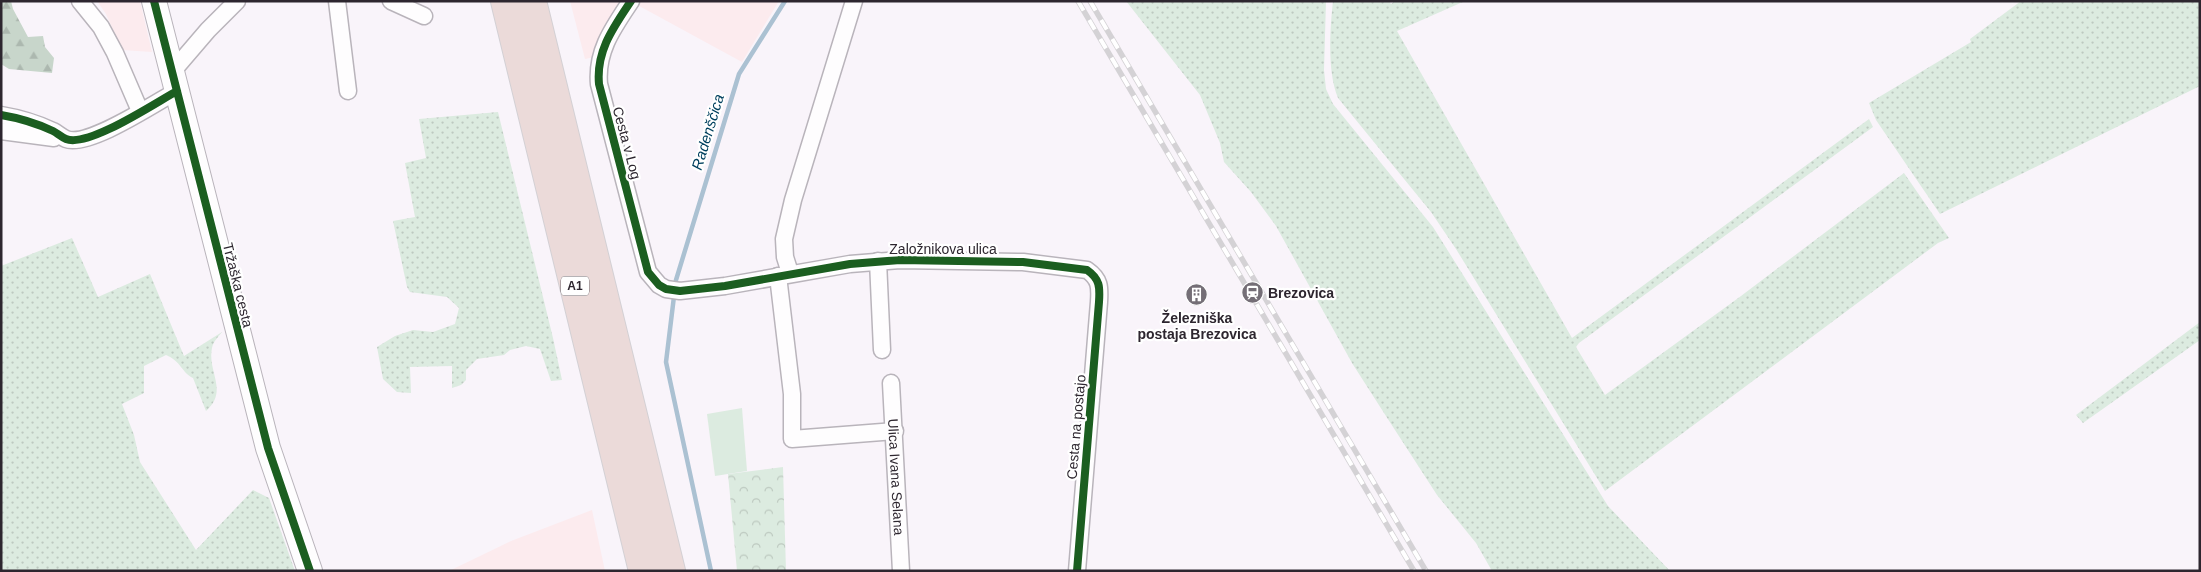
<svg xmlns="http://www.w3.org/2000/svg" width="2201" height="572" font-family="Helvetica,sans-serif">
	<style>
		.commercial { fill: #fcebee }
		.grass { fill: url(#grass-dots) }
		.forest { fill: url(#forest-firs) }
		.park { fill: url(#park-crowns) }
		.pitch { fill: #dcebe0 }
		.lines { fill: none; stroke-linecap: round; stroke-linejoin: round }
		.stream { stroke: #abc1d2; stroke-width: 4.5 }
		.street-casing { stroke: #b9b4bb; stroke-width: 19 }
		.secondary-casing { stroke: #b9b4bb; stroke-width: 26 }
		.highway-casing { stroke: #d3d0d4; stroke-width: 30 }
		.street { stroke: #fefdfe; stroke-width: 16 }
		.secondary { stroke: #fefdfe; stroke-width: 24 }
		.highway { stroke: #ebdad9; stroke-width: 28 }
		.rail-casing { stroke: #d4d2d5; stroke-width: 5.5 }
		.rail { stroke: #fff; stroke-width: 4; stroke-dasharray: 11; stroke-linecap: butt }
		.cycleway-casing { stroke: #fff; stroke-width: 11 }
		.cycleway { stroke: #1b5e20; stroke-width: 8 }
		.labels { text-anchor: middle; stroke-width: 4.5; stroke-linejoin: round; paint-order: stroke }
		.shield { fill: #fff; stroke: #6c676d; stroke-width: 1 }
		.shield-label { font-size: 12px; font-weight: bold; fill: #2d262f }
		.street-label { font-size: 14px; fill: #2d262f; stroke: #fff }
		.poi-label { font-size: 14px; font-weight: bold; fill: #2d262f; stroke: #fff; text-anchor: start }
		.water-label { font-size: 15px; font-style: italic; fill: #00405e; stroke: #fff }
	</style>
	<defs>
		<pattern id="grass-dots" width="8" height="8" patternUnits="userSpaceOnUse" patternTransform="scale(1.25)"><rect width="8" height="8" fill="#dcebe0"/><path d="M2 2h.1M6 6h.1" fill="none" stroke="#bdc9c0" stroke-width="1.8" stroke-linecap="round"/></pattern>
		<pattern id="forest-firs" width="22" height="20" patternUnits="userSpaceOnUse" patternTransform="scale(1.25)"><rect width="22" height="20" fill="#c8d6cb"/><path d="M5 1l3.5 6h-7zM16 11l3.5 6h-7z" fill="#acb8af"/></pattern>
		<pattern id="park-crowns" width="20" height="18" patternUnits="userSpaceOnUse" patternTransform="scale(1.25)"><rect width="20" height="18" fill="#dcebe0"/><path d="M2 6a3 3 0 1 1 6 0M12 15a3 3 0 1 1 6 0" fill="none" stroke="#bdc9c0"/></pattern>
	</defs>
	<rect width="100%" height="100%" fill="#f9f4fa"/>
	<path class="commercial" d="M97 1H140L152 52 122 50 106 14Z
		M570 1H627L594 57 585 59Z
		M630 1H779L742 62Z
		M592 510 605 571H449L511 541Z"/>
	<path class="grass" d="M1126 1H1326L1324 70 1326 89 1333 104 1433 227 1608 506 1670 571H1492L1476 543 1437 495 1384 413 1352 363 1276 226 1251 192 1224 162 1220 143 1200 95Z
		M1333 1H1389L1391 4 1395 1H1465L1397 31 1572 338 1869 119 1873 127 1579 343 1576 347 1605 395 1741 296 1904 173 1949 238 1938 243 1605 491 1456 249 1431 212 1338 98C1327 72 1330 29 1333 1Z
		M2021 1H2200V86L1940 214 1876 120 1869 103 1971 42 1970 39Z
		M498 112 553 338 562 380 551 381 540 349 526 346 510 350 504 355 477 359 466 370V380L461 385 452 388V366L410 367 411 393 397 392 383 379 377 347 395 336 413 330 433 332 455 324 459 308 447 297 410 292 407 287 393 221 415 217 405 163 426 158 419 119Z
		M72 238 98 297 150 274 184 356 222 332C218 337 213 342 212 348 207 372 229 391 206 411L193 378C182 373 181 361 166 355L144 366V393L122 404 134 435 140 462 196 550 253 490 269 498 295 571H1V266Z
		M2200 322V340L2083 423 2076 415Z"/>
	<path class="forest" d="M1 1H11L13 9 28 37 43 36 45 47 54 58 52 73 9 69 1 64Z"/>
	<path class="park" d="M783 467 786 571H737L728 474Z"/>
	<path class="pitch" d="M742 408 747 471 715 476 707 414Z"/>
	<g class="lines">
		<path class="stream" d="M711 571 666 362 676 280 739 74 785 1"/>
		<defs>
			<g id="street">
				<path d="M80 1 101 27 115 53 140 111"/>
				<path d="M337 1 348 91"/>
				<path d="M391 1 424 16"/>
				<path d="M631 1C613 28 596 51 599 84L648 272 659 285 666 289 680 291 725 286 850 264 900 260 1023 262 1087 270C1100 279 1100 287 1099 302L1077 571"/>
				<path d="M172 72 208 30 237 1"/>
				<path d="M1 115C19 118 36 123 53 131 57 133 61 137 66 139 88 148 155 103 177 91"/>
				<path d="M1 131 54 138"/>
				<path d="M878 261 882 350"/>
				<path d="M790 273 785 257 784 239 793 200 854 1"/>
				<path d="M778 276 792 394V439L895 431"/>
				<path id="s1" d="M891 383 901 571"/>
			</g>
			<path id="secondary" d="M154 1 268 448 310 571"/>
			<path id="highway" d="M505 1 643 571
				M532 1 671 571"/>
		</defs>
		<use href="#street" class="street-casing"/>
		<use href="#secondary" class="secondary-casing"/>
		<use href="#highway" class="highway-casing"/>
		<use href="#street" class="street"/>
		<use href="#secondary" class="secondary"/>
		<use href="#highway" class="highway"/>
		<defs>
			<path id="rail" d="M1078 1 1414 571
				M1090 1 1426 571"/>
		</defs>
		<use href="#rail" class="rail-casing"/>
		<use href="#rail" class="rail"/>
		<defs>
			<path id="cycleway" d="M154 1 268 448 310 571
				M631 1C613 28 596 51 599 84L648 272 659 285 666 289 680 291 725 286 850 264 900 260 1023 262 1087 270C1100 279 1100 287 1099 302L1077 571
				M1 115C19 118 36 123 53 131 57 133 61 137 66 139 88 148 155 103 177 91"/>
		</defs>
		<use href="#cycleway" class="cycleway-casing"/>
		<use href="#cycleway" class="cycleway"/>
	</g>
	<defs>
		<symbol id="station-disc" viewBox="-11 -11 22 22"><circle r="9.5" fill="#746e76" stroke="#fff"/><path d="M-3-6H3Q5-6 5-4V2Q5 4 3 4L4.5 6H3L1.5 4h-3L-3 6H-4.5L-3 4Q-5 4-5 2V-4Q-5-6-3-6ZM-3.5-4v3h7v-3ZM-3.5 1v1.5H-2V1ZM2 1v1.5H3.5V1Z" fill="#fff"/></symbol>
		<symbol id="building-disc" viewBox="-11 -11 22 22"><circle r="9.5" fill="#746e76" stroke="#fff"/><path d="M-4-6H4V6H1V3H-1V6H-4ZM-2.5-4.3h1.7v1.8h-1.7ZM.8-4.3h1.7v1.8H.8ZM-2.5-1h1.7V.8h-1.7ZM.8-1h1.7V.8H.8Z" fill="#fff"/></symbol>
	</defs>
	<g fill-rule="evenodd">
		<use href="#station-disc" x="1240" y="280" width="25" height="25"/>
		<use href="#building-disc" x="1184" y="282" width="25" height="25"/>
	</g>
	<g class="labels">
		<rect class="shield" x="561" y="276.5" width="28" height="19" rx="4"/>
		<g class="shield-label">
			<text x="575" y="290">A1</text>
		</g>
		<g class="street-label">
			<text transform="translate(627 143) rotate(75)" y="5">Cesta v Log</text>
			<text x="943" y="254">Založnikova ulica</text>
			<text transform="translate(238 285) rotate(76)" y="5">Tržaška cesta</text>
			<text transform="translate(1076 427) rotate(-85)" y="5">Cesta na postajo</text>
			<text dy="5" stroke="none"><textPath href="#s1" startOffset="94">Ulica Ivana Selana</textPath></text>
		</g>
		<g class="poi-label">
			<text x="1268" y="298">Brezovica</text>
			<text x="1197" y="323" text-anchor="middle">Železniška<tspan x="1197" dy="16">postaja Brezovica</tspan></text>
		</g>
		<g class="water-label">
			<text transform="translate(708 132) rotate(-73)" y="5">Radenščica</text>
		</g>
	</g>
	<rect width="2201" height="572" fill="none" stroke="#2d262f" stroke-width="5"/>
</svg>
